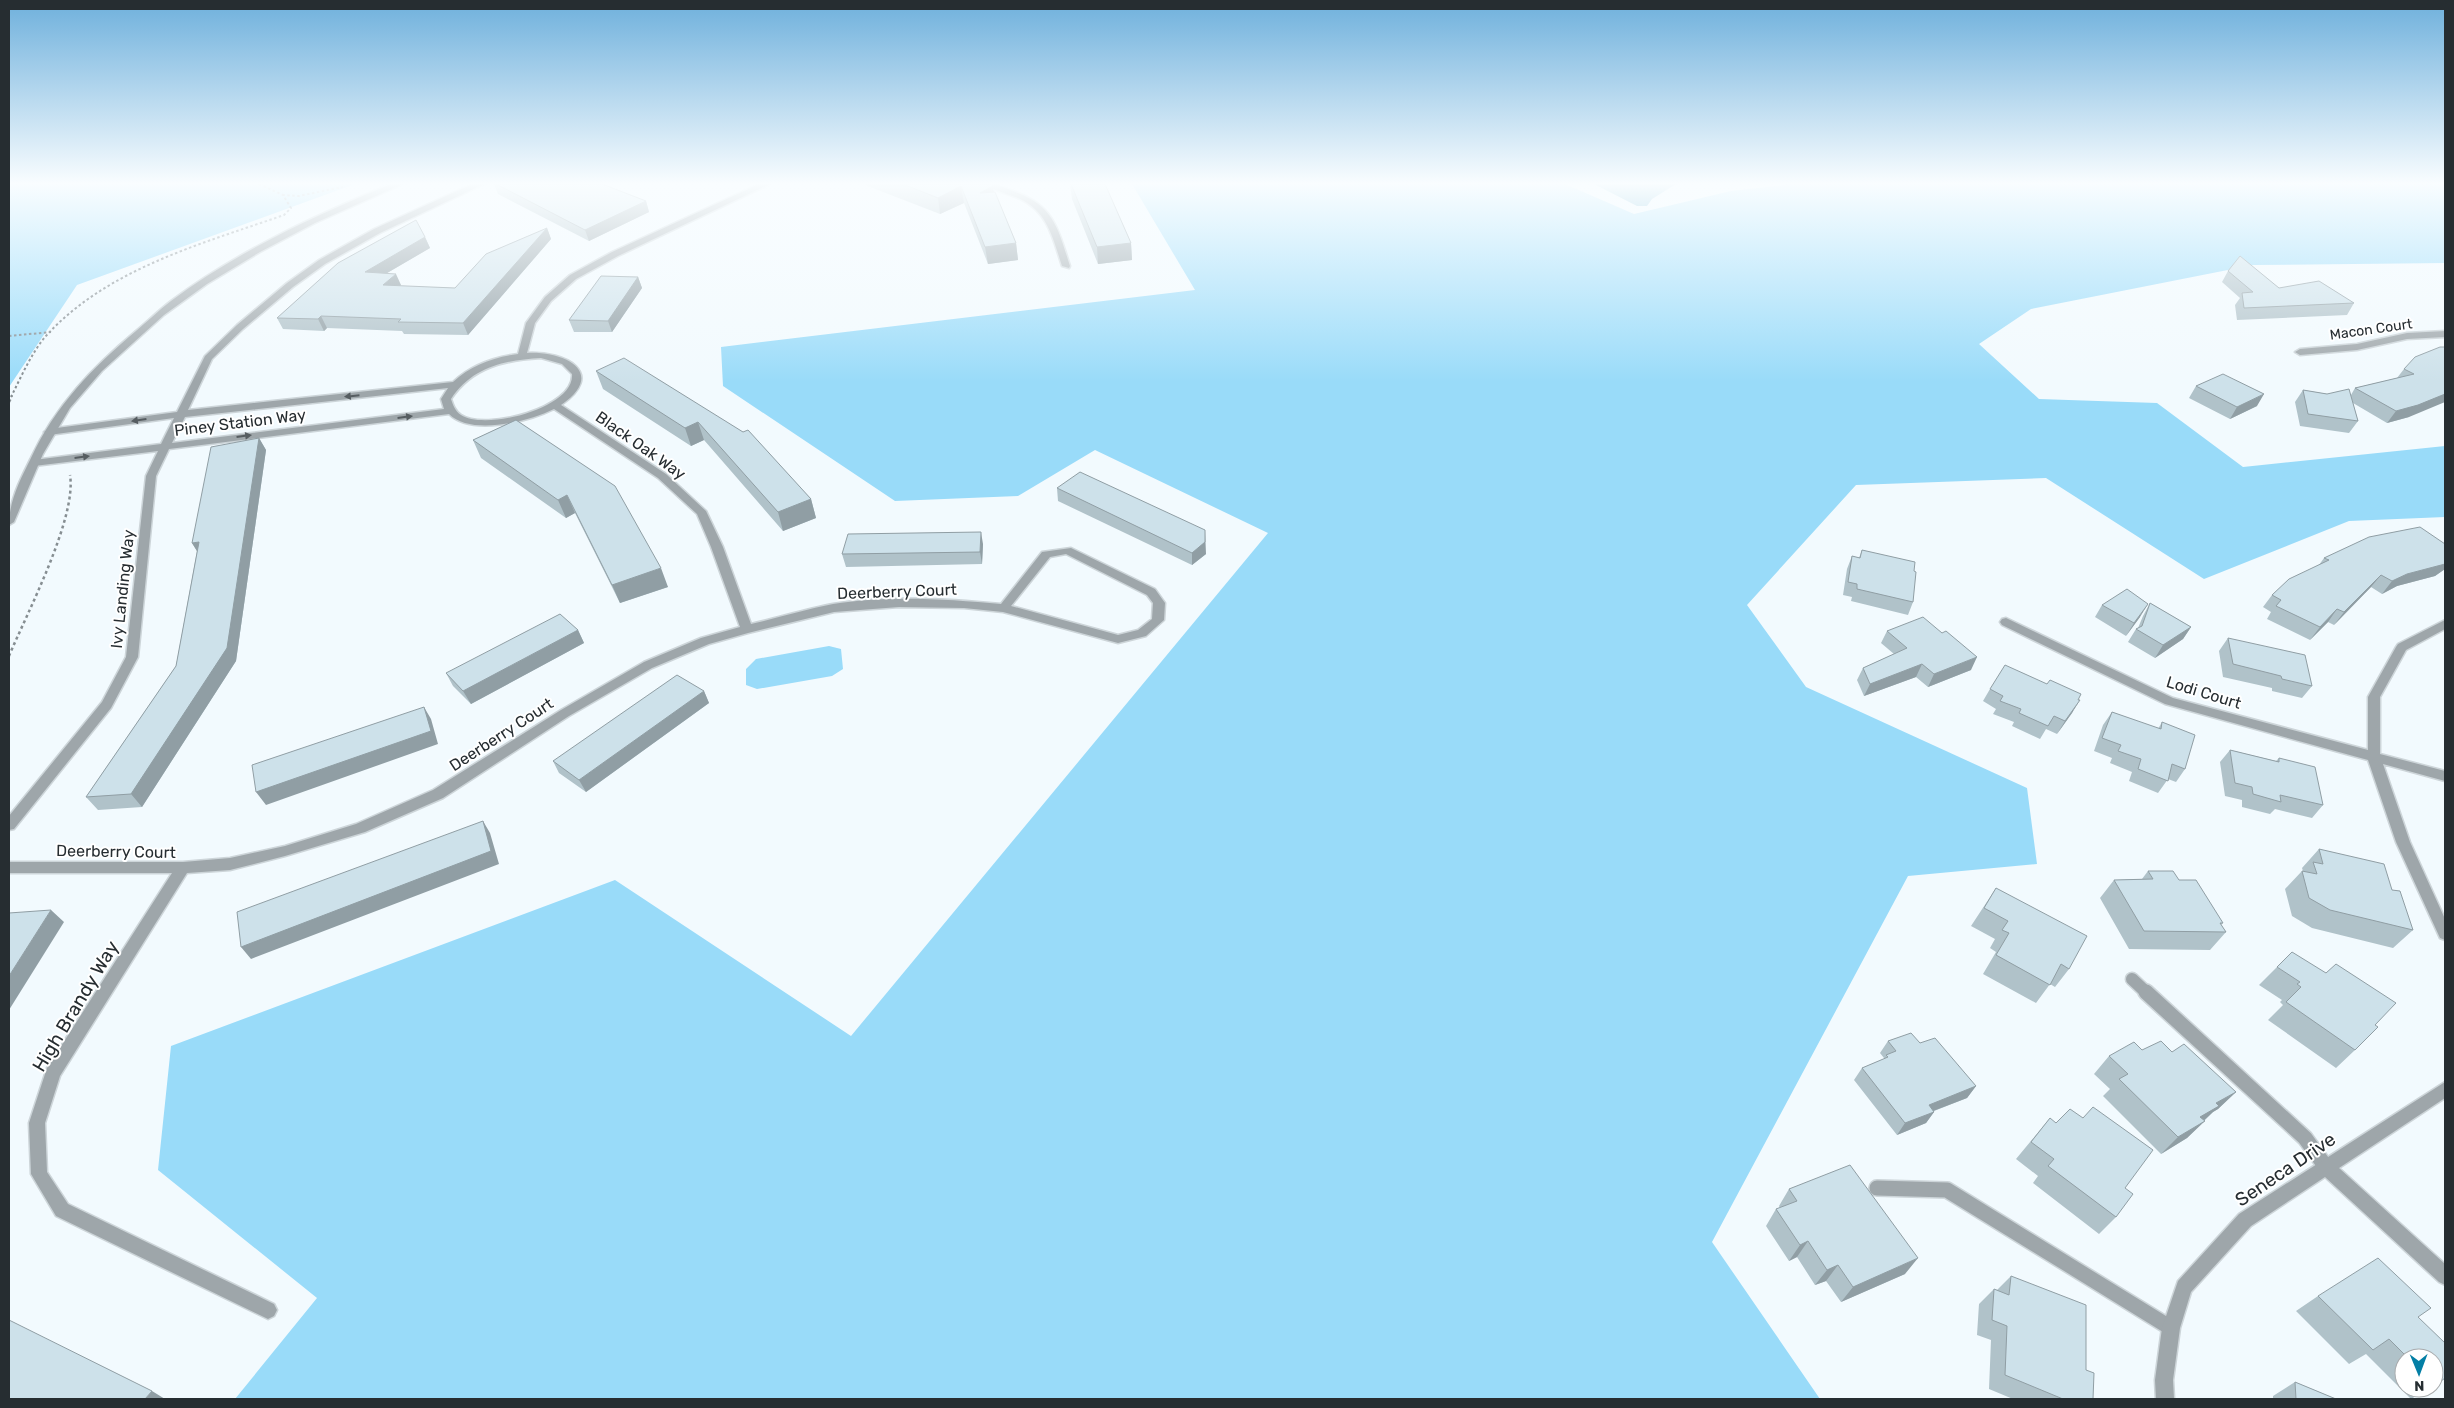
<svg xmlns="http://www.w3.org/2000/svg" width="2454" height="1408" font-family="Rubik,sans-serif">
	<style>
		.green { fill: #99dbf9 }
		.water { fill: #58a9cb }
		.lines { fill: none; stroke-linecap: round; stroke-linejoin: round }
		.service-far1-casing { stroke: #cdd5d9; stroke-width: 15 }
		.service-casing { stroke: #cdd5d9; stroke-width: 18 }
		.minor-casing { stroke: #cdd5d9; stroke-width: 3 }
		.tertiary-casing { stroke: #cdd5d9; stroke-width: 3 }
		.path-far1 { stroke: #868e92; stroke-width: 2; stroke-dasharray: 2.5 2.5; stroke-linecap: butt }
		.path { stroke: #868e92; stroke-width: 2.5; stroke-dasharray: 3 3; stroke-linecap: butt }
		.service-far1 { stroke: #9ea6aa; stroke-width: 12 }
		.service { stroke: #9ea6aa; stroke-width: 15 }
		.minor { fill: #9ea6aa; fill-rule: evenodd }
		.tertiary { fill: #9ea6aa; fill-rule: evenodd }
		.wall { fill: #b0c2c9 }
		.shaded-wall { fill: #909ea4 }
		.building { fill: #cde1ea; stroke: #909ea4 }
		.oneway { fill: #565d61 }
		.labels { text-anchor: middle; stroke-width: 4; stroke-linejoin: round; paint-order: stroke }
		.far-street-label { font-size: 14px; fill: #262d31; stroke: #fff }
		.street-label { font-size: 16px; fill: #262d31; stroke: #fff }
		.near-street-label { font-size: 19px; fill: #262d31; stroke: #fff }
	</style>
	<rect width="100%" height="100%" fill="#f2fafe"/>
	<path class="green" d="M9 184H355L77 285 9 387Z
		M1132 184H1565L1634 214 1731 191 1793 184H2445V263L2253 265 2031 309 1979 344 2039 399 2157 403 2243 467 2445 446V517L2349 521 2204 579 2046 478 1856 485 1747 605 1806 687 2027 788 2037 864 1908 876 1712 1242 1820 1399H235L317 1298 158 1170 171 1046 615 880 851 1036 1268 533 1095 450 1018 496 895 501 723 386 721 347 1195 290Z
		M829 646 841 649 843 669 832 676 757 689 746 685V669L756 659Z"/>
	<path class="water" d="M1594 184H1676L1652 199 1647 206H1637Z"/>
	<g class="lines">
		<defs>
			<path id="service-far1" d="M2132 979 2148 994"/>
			<path id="service" d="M2146 992 2305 1138 2326 1167
				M1877 1188 1947 1190 2171 1328"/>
			<path id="minor" d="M472 184H484L380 233 325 264 293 287 243 329 212 359 188 410 453 382C471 365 494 357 518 354L526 323 545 297 570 275 612 252 759 184H770L618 256 576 279 551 301 535 323 527 353C566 351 607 373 561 405L666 474 706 511 723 547 751 624C778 618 806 609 833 604 885 595 948 599 1001 604L1042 552 1071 548 1155 589 1165 603 1164 620 1146 636 1118 643 1003 612 964 608 899 607 834 612 748 633 709 644 652 668 569 716 443 798 365 832 285 856 230 870 187 873 60 1076 45 1123 47 1172 68 1204 274 1304 277 1310 274 1316 268 1319 56 1216 31 1174 29 1123 47 1068 172 873H9V862H183L230 858 285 846 356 824 433 790 561 710 644 662 701 638 740 627 711 547 697 514 658 478 554 409C528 422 471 436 449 414L169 449 156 476 138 657 111 708 14 829 9 830V816L102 702 126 657 146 476 158 451 34 466 29 463 34 460 161 444 174 418 49 435 44 432 49 429 177 412 205 356 237 325 287 283 319 260 374 229ZM541 358 562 364 572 374C575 408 485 431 461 415 455 411 453 405 451 399 472 367 505 360 541 358ZM448 388 441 399 444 409 172 443 185 417ZM1066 554 1147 595 1153 603 1152 619 1138 630 1118 635 1011 606 1050 557Z
				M984 184C997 184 1007 188 1018 193 1055 207 1059 232 1070 266L1069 268 1062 266C1053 239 1048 212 1020 199 1009 194 995 191 984 184Z
				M2445 331V337L2407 339 2357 350 2300 355 2295 352 2300 349 2357 344 2407 333Z
				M2006 618 2173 698 2368 750V697L2396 647 2398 644 2445 620V629L2406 650 2380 697V754L2445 771V781L2383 764 2410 842 2445 919V940L2440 938 2396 842 2368 760 2165 704 2002 625 2000 622 2002 619Z
				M2445 1082V1098L2339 1168 2445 1264V1285L2439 1282 2325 1177 2251 1226 2191 1292 2180 1328 2173 1380 2174 1399H2156L2155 1380 2162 1328 2178 1281 2239 1214Z"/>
			<path id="tertiary" d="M391 184H403L315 223 260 252 207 284 164 315 102 371 70 408 43 454 14 522 9 525C9 501 20 480 31 458 55 406 93 367 136 331 148 321 159 310 171 301 238 251 314 216 391 184Z"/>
		</defs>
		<use href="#service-far1" class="service-far1-casing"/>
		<use href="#service" class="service-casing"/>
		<use href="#minor" class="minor-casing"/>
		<use href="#tertiary" class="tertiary-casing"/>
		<path class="path-far1" d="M259 184 283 195
			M9 336 51 332
			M11 397C21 377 31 354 45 337 106 269 201 244 284 215L291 208 283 195 299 196 343 187"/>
		<path class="path" d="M9 402 12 396
			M9 656C27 613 77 518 70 475"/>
		<use href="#service-far1" class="service-far1"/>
		<use href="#service" class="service"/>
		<use href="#minor" class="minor"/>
		<use href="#tertiary" class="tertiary"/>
	</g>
	<path class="wall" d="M494 184H602L646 201 649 212 589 241 498 194Z
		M865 184H992L994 192 1016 243 1018 260 988 264 964 203 940 214 865 185Z
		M1070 184H1105L1131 243 1132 260 1098 264 1072 199Z
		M547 228 551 239 468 335 404 334 402 331 327 328 324 331 283 329 277 318 425 237 430 248 387 273 401 285 400 286 455 288Z
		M2228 271 2279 288 2354 303 2347 315 2237 320 2235 305 2240 298 2222 282Z
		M638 277 642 288 612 332H574L569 320Z
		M2445 347 2409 417 2387 423 2353 403 2358 421 2349 433 2300 426 2295 402 2303 390 2327 394 2351 395 2355 388 2397 378 2404 369Z
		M596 371 743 432 811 499 816 518 783 531 704 440 691 446 603 389Z
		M2196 386 2257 406 2230 419 2189 398Z
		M516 420 668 587 620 603 575 513 566 518 481 458 473 440Z
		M259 438 266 450 236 661 142 807 98 810 86 797 176 666 197 551 192 543Z
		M1057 488 1206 554 1192 565 1058 501Z
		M983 544 982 564 846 567 842 554Z
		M2445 544V569L2435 576 2397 586 2382 594 2371 587 2334 625 2328 622 2310 640 2267 619 2271 612 2263 607 2272 595 2319 565 2324 558Z
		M1862 550 1914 571 1913 602 1908 615 1851 601 1852 597 1843 595 1847 569 1852 556 1859 558Z
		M2150 603 2191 627 2183 639 2155 658 2128 642 2136 629 2138 628 2143 616Z
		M2102 605 2140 617 2126 636 2095 617Z
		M578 630 584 643 471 704 453 686 446 673Z
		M1887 631 1971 670 1928 687 1916 677 1864 696 1857 680 1863 668 1894 654 1881 643Z
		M2228 638 2312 686 2302 698 2272 691V688L2223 677 2219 651Z
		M1990 689 2078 700 2072 713 2057 734 2046 729 2040 739 2012 726 2014 722 1993 714 1996 709 1983 701Z
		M704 691 709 703 586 792 559 773 553 761Z
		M2112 712 2158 729 2162 722 2185 769 2176 782 2168 779 2158 793 2129 781 2132 772 2110 763 2112 758 2094 751 2103 725Z
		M2230 750 2276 761 2279 758 2323 805 2312 818 2275 809 2270 814 2242 807V800L2225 796 2220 762Z
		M2319 849 2392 890 2413 930 2393 948 2312 928 2292 916 2285 889 2302 871H2303L2302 868Z
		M2148 871 2179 880 2223 923 2221 925 2226 932 2210 950 2129 949 2100 898 2114 880 2142 879Z
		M1996 888 2069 969 2055 987 2050 984 2036 1003 1983 974 1996 952 1990 948 1995 939 1971 926Z
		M2277 967 2375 1025 2355 1050 2336 1068 2268 1020 2283 1005 2280 1002 2282 1000 2259 985Z
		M1888 1041 1920 1043 1976 1086 1967 1098 1934 1111V1112L1926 1123 1897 1135 1854 1080 1862 1068 1884 1059V1058L1880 1053Z
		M2142 1050 2172 1052 2236 1092 2218 1109 2213 1112 2187 1138 2161 1154 2103 1096 2110 1089 2094 1074 2109 1056Z
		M2050 1118 2116 1217 2099 1234 2033 1183 2038 1176 2016 1159Z
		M1789 1189 1905 1274 1841 1302 1826 1281 1815 1285 1797 1257 1789 1261 1766 1226 1776 1209 1780 1208 1779 1206Z
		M2011 1276 2086 1370 2093 1399H2013L1989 1389 1991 1340 1977 1335 1979 1304 1994 1289 1997 1290Z
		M2318 1296 2418 1317 2445 1378 2434 1386V1358H2404V1388H2430L2411 1399 2366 1354 2349 1364 2296 1311Z
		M2295 1382 2336 1399H2273V1396Z"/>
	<path class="shaded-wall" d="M961 186 964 203 940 214 938 198Z
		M993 186 995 202 980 193Z
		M646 201 649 212 589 241 585 230Z
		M547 228 551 239 468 335 463 323Z
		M425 237 430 248 370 283 365 272Z
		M1016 243 1018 260 988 264 985 247Z
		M1131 243 1132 260 1098 264 1097 247Z
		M396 274 401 285 388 297 383 285Z
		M638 277 642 288 612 332 608 321Z
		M321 316 327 328 324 331 318 319Z
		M2264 394 2257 406 2230 419 2237 407Z
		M2445 394V402L2409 417 2387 423 2396 411Z
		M698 422 704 440 691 446 685 428Z
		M259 438 266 450 236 661 142 807 131 794Z
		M567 495 575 513 566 518 558 500Z
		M811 499 816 518 783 531 778 512Z
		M1205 530 1206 554 1192 565V553Z
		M981 532 983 544 982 564 980 552Z
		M199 542 200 556 192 543Z
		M2445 564V569L2435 576 2397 586 2382 594 2392 581 2407 574Z
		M661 568 668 587 620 603 612 585Z
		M2381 575 2371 587 2334 625 2344 612Z
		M2148 604 2140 617 2126 636 2134 623Z
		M2337 609 2328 622 2310 640 2320 627Z
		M2191 627 2183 639 2155 658 2163 645Z
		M578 630 584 643 471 704 463 691Z
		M1977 657 1971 670 1928 687 1934 674Z
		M1922 664 1916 677 1864 696 1870 684Z
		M704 691 709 703 586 792 579 780Z
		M2080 700 2072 713 2057 734 2065 721Z
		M424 707 431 719 438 744 266 805 256 792Z
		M483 821 490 833 499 864 251 959 241 947Z
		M51 910 64 922 9 1010V976Z
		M1976 1086 1967 1098 1920 1116 1929 1105Z
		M2236 1092 2218 1109 2213 1112 2201 1123 2200 1117 2216 1103Z
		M1934 1112 1926 1123 1897 1135 1905 1123Z
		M2205 1121 2187 1138 2161 1154 2178 1137Z
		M1808 1241 1797 1257 1789 1261 1800 1245Z
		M1918 1258 1905 1274 1841 1302 1853 1287Z
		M1838 1265 1826 1281 1815 1285 1827 1270Z
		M152 1391 165 1399H145Z"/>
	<path class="building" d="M496 184H602L646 201 585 230Z
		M903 184H992L993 186 980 193 995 192 1016 243 985 247 961 186 938 198Z
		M1071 184H1105L1131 243 1097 247Z
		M416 220 425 237 365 272 396 274 383 285 455 288 486 254 547 228 463 323 398 322 401 319 321 316 318 319 277 318 338 263Z
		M2240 256 2279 288 2319 281 2354 303 2244 308 2242 293 2253 292 2228 271Z
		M601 276 638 277 608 321 569 320Z
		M2440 347H2445V394L2418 405 2396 411 2355 388 2414 374 2404 369 2415 357Z
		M624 358 743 432 748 430 811 499 778 512 698 422 685 428 596 371Z
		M2223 374 2264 394 2237 407 2196 386Z
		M2349 389 2358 421 2308 414 2303 390 2327 394Z
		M516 420 615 486 661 568 612 585 567 495 558 500 473 440Z
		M259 438 227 648 131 794 86 797 176 666 199 542 192 543 211 447Z
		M1080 472 1205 530V542L1192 553 1057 488Z
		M2420 527 2445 544V564L2407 574 2392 581 2381 575 2344 612 2337 609 2320 627 2276 606 2281 600 2272 595 2289 579 2329 560 2324 558 2369 537Z
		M981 532 980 552 842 554 848 534Z
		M1862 550 1915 562 1914 571 1916 572 1913 602 1857 589V584L1848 582 1852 556 1860 558Z
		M2127 589 2148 604 2134 623 2102 605Z
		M2150 603 2191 627 2163 645 2136 629 2142 626Z
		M560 614 578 630 463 691 446 673Z
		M1923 617 1942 633 1946 631 1977 657 1934 674 1922 664 1870 684 1863 668 1907 648 1887 631Z
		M2228 638 2305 655 2312 686 2282 679 2281 676 2233 664Z
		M2005 665 2047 684 2050 680 2081 694 2078 700H2080L2065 721 2054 716 2048 726 2019 713 2021 709 2000 701 2003 696 1990 689Z
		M677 675 704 691 579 780 553 761Z
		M424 707 431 731 256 792 252 765Z
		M2112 712 2161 729 2162 722 2195 735 2185 769 2172 764 2168 781 2138 769 2141 759 2118 751 2121 745 2102 738Z
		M2230 750 2279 762V758L2315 767 2323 805 2280 795 2281 802 2253 794 2252 787 2235 783Z
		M483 821 491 851 241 947 237 912Z
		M2319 849 2384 864 2392 890 2400 891 2413 930 2330 910 2309 898 2302 871 2317 874 2313 862 2323 864Z
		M2148 871H2173L2179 880H2196L2223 923H2220L2226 932 2144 931 2114 880 2153 879Z
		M1996 888 2087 936 2069 969 2061 964 2050 985 1996 955 2009 933 2002 930 2008 921 1984 908Z
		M51 910 9 976V913Z
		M2292 952 2326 973 2336 964 2396 1003 2375 1025 2378 1027 2355 1050 2286 1002 2301 987 2297 984 2300 982 2277 967Z
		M1911 1033 1920 1043 1935 1038 1976 1086 1929 1105 1934 1112 1905 1123 1862 1068 1888 1057 1886 1055 1896 1051 1888 1041Z
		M2161 1041 2172 1052 2184 1044 2236 1092 2216 1103 2219 1106 2200 1117 2205 1121 2178 1137 2119 1079 2128 1074 2109 1056 2134 1042 2142 1050Z
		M2093 1107 2153 1150 2125 1188 2133 1194 2116 1217 2048 1166 2054 1159 2031 1142 2050 1118 2056 1123 2070 1109 2083 1118Z
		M1850 1165 1918 1258 1853 1287 1838 1265 1827 1270 1808 1241 1800 1245 1776 1209 1797 1201 1789 1189Z
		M2378 1258 2431 1308 2418 1317 2445 1343V1378L2436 1385 2434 1383V1358H2408L2389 1339 2373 1350 2318 1296Z
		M2011 1276 2086 1305V1370L2094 1373 2093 1399H2063L2005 1375 2007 1326 1992 1320 1994 1289 2009 1295Z
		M9 1320 152 1391 145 1399H9Z
		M2295 1382 2336 1399H2296Z"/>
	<defs><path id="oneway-solid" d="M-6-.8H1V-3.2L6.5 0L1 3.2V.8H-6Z" transform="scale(1.25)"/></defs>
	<g class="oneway">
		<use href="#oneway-solid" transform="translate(352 396) rotate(174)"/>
		<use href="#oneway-solid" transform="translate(405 417) rotate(-7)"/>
		<use href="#oneway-solid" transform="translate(139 420) rotate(172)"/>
		<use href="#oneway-solid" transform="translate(244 436) rotate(-7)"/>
		<use href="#oneway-solid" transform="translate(82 457) rotate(-7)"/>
	</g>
	<linearGradient id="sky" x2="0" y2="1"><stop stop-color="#6eb0dc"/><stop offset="0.48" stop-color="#f9fdff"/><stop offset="1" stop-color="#f9fdff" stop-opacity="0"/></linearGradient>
	<rect width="2454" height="382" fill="url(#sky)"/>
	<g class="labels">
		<g class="far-street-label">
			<text transform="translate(2371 329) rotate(-8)" y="5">Macon Court</text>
		</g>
		<g class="street-label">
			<text transform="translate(240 422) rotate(-7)" y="6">Piney Station Way</text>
			<text transform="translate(641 445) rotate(35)" y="6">Black Oak Way</text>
			<text transform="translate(122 589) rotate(-84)" y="6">Ivy Landing Way</text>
			<text transform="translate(897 591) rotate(-2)" y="6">Deerberry Court</text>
			<text transform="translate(2204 692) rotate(17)" y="6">Lodi Court</text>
			<text transform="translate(501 734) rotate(-33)" y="6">Deerberry Court</text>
			<text transform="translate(116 851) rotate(1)" y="6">Deerberry Court</text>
		</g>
		<g class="near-street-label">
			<text transform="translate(75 1006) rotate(-59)" y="7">High Brandy Way</text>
			<text transform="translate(2285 1169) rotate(-34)" y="7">Seneca Drive</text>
		</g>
	</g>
	<rect width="2454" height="1408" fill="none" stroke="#262d31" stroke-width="20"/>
	<g transform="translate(2419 1373) rotate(179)"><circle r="24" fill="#ffffff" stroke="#a8abad"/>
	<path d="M0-4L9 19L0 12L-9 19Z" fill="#047fa5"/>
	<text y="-8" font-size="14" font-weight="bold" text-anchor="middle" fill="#262d31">N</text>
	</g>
</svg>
